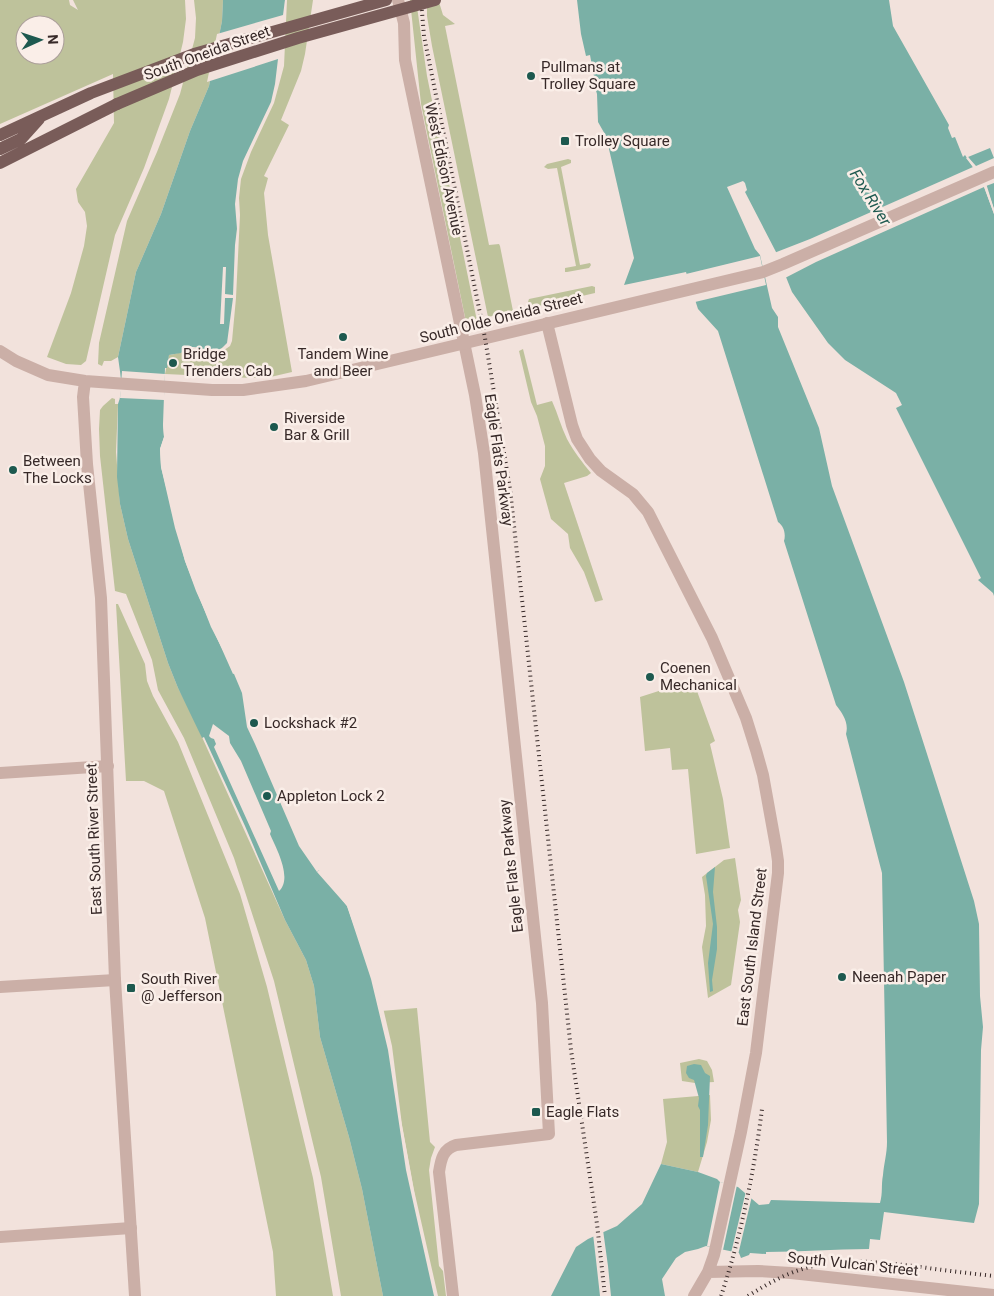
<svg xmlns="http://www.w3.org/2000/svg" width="994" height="1296" font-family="Roboto,sans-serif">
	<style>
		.green { fill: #bec29b; fill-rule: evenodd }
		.water { fill: #7ab0a6; fill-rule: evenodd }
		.pier { fill: #f2e2dc }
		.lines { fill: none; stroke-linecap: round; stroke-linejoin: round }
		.minor { stroke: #cbafa7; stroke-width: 12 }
		.tertiary { stroke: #cbafa7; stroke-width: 12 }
		.primary { stroke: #795c59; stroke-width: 12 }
		.rail { stroke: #372928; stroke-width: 4; stroke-dasharray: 1 4; stroke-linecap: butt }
		.primary-bridge { stroke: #795c59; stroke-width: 12 }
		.poi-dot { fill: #1d594f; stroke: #faeee8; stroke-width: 2 }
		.labels { text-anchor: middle; stroke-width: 5; stroke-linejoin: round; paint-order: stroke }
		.street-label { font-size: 15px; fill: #372928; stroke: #faeee8 }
		.poi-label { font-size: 15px; fill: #372928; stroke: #faeee8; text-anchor: start }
		.water-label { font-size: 16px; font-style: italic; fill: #1d594f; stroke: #faeee8 }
	</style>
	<rect width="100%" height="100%" fill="#f2e2dc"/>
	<path class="green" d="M0 0H69L70 5 78 10 73 0H185L186 19 183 42 169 99 144 168 115 235 86 361 81 365 66 364 47 357 71 293 84 246 87 226 85 212 78 202 76 189 114 123 113 74 0 124ZM25 25H55V55H25Z
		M194 0H223L222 21 209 86 190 131 161 214 136 272 118 357 111 361H104L102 366 98 364 99 343 127 221 157 152 180 94 195 38 196 18Z
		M285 0H313L305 54 301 71 281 120 289 125 264 176 268 178 264 193 268 235 292 372 266 378H252L165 374 169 355C189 352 185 343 208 353L239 178 272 102Z
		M410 0H416L427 76 477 321 466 322 421 104Z
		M427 0 439 2 443 15 455 24 445 26 489 245 499 244 500 246 513 311 488 317 432 46 427 16Z
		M568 159 571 160V163L561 167 580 265 590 263 591 265 589 268 567 272H565V268L576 266 557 168 548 169 544 167 547 164Z
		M592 286 595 287V293L530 308 528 302 529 299Z
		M523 349 537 405 552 401C558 414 561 427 567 439 574 452 582 462 591 473L587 476 564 483 603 600 595 602 584 572 570 548 568 534 551 519 540 479 545 466V446L537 416 531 402 519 351Z
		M112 398 115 399V404H118L116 452 120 504 128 539 168 663 178 688 192 715 285 920 306 960 314 986 320 1037 349 1137 362 1189 383 1296H341L321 1177 274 981 234 858 184 738 158 690 152 660 126 594 115 591 100 456 99 429 100 410 103 406Z
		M116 604H118L145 664 147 681 153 696 178 742 240 894 267 987 313 1178 333 1296H276L273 1252 205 918 164 791 144 781H126Z
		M693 680 715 741 710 744 723 799 730 848 696 854 688 769 672 770 670 748 645 751 640 697Z
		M735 858 741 900 738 910 740 922 731 985 708 998 702 947 706 926 705 895 702 877 724 860Z
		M417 1008 430 1142 435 1147 431 1158 429 1170 439 1266 443 1271 446 1296H435L426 1257 381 1011Z
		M699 1059 707 1061 712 1070 714 1082 695 1083 682 1081 680 1063Z
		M710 1095 711 1120 707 1142 698 1172 661 1164 667 1142 663 1099Z"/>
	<path class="water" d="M223 0H285L282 62 272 102 239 178 234 300 229 343C204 363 205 342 187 348 185 349 183 351 181 353 177 354 172 354 169 355L167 368H165L163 424 164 437 160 449 161 467 185 561 211 627 229 662 242 693 247 727 255 744 299 846 317 872 319 870 347 906 374 982 390 1047 400 1125 435 1296H383L362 1189 349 1137 320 1037 314 986 306 960 285 920 245 826 204 737 202 738 178 688 168 663 128 539 120 504 117 477 118 404C124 389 120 373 118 357L136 272 161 214 190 131 209 86 222 21ZM213 724 229 736 230 743 241 761 271 831 270 834C276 848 293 878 279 891L214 747 216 744 214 739 211 738 209 736Z
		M577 0H889L893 26 949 125 948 128 952 138 955 137 963 157 965 155 982 181 994 214V596L993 593 978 580 981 578 896 408 902 405 896 393 845 360 828 343 792 292 776 252 745 192 747 190 745 183 743 181 727 187 755 249 760 255 772 308 778 317V327L819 428 832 486 904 682 974 901 979 924 980 996 983 1027 981 1050 979 1204 974 1223 884 1212 880 1240 870 1239 869 1249C834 1249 801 1252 766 1252V1254L750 1253 749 1255 741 1258 739 1253 706 1246 698 1249 685 1252 676 1258 662 1279 665 1296H551L576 1247 588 1239 617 1226 642 1204 661 1164 698 1172 717 1179 720 1182 738 1187 759 1205 769 1204 771 1200 880 1203C883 1193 881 1185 883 1175 884 1163 887 1154 887 1142L882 873 846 734C849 723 843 714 836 705L784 541C786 534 784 526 778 522L718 331 698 309 686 272 624 285 634 258 606 136 598 122 597 94 592 77H594L590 55 586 56 581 34Z
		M990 148 994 158V209L985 180 968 157Z
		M715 867 713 892 717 927V949L712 980 713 991 710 992 708 963 713 924 706 876 707 873Z
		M694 1064 701 1065 705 1073 710 1076 708 1125 703 1157H700V1110L698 1106 699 1098 694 1080 689 1078 686 1073 687 1066Z"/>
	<path class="pier" d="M285 0H287L284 66 274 103 251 152 241 179 239 198 240 215 236 298 232 341 230 346 220 353 210 355 208 353 219 351 227 343 233 298H225L224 324H220L223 267H226L225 294 233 295 235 245 237 229 235 204 238 179 243 161 271 102 275 84 278 59 207 82 217 34 283 15Z
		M968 157 976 166 994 158V183L986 186 994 209V214L984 187 816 262 785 278 774 253 810 239 973 167 966 158Z
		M760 256 766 285 695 302 686 274Z
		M122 371 165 374 164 400 120 398Z
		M163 424 165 425 167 437 162 449 163 466 177 527 187 561 198 590 213 626 236 673 233 674 196 591 185 561 175 528 161 467 160 449 164 437Z
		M319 870 323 871 349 905 377 982 392 1046 402 1125 414 1190 438 1296H434L406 1170 388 1050 371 979 347 906 317 872Z
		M720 1182 737 1185 723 1250 707 1246Z
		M746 1191 752 1196 738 1255 731 1253Z
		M603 1230 608 1266 611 1296H600L596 1260 593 1234Z"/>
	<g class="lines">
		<path class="minor" d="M398 0 404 23 405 60 475 395 484 453 542 1003 549 1134 456 1145C443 1149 441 1159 439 1172L453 1296
			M547 323 572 425 577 439 590 459 601 471 633 494 648 512 712 638 746 718 756 750 763 775 776 847 778 861V873L756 1053 741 1132 714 1255 708 1272 694 1296
			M0 773 108 766
			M0 987 115 980
			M0 1237 131 1228
			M708 1272 758 1271 791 1273 994 1295"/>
		<path class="tertiary" d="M0 351 16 361 48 375 85 381 212 390H243L306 381 763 272 783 264 994 172
			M85 381 83 397 87 464 101 598 115 980 135 1296"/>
		<path class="primary" d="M0 135 91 93 194 54 386 0
			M0 149 21 139 39 119
			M0 163 117 104"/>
		<path class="rail" d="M421 0 424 36 485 338 510 489 571 1050 597 1224 605 1296
			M721 1296C741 1236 754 1172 762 1109
			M748 1296C770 1282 792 1270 818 1265 850 1258 882 1263 914 1266 940 1270 967 1273 994 1276"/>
		<path class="primary-bridge" d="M117 104 197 70 298 38 435 0"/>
	</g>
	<g class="poi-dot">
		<circle cx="531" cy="76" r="5"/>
		<rect x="560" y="136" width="10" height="10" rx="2.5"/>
		<circle cx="343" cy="337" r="5"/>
		<circle cx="173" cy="363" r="5"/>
		<circle cx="274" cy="427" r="5"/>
		<circle cx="13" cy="470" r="5"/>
		<circle cx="650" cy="677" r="5"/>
		<circle cx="254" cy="723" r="5"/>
		<circle cx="267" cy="796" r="5"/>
		<circle cx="842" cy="977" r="5"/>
		<rect x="126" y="983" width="10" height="10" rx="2.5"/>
		<rect x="531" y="1107" width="10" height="10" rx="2.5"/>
	</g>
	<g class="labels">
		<g class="street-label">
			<text transform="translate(207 53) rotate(-20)" y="5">South Oneida Street</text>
			<text transform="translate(444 169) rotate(78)" y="5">West Edison Avenue</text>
			<text transform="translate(501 318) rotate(-14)" y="5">South Olde Oneida Street</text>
			<text transform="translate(499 460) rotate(82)" y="5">Eagle Flats Parkway</text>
			<text transform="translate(94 839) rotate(-92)" y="5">East South River Street</text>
			<text transform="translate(511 866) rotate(-96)" y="5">Eagle Flats Parkway</text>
			<text transform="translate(752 947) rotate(-83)" y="5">East South Island Street</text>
			<text transform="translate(853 1264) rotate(6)" y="5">South Vulcan Street</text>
		</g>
		<g class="poi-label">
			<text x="541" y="72">Pullmans at<tspan x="541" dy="17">Trolley Square</tspan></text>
			<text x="575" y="146">Trolley Square</text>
			<text x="183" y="359">Bridge<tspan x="183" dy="17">Trenders Cab</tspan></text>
			<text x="343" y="359" text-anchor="middle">Tandem Wine<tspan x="343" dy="17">and Beer</tspan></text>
			<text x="284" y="423">Riverside<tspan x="284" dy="17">Bar &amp; Grill</tspan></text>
			<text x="23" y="466">Between<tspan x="23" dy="17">The Locks</tspan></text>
			<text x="660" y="673">Coenen<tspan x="660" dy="17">Mechanical</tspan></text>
			<text x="264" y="728">Lockshack #2</text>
			<text x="277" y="801">Appleton Lock 2</text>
			<text x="852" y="982">Neenah Paper</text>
			<text x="141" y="984">South River<tspan x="141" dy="17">@ Jefferson</tspan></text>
			<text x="546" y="1117">Eagle Flats</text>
		</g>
		<g class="water-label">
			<text transform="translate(871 197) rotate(58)" y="6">Fox River</text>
		</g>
	</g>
	<g transform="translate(40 40) rotate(87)"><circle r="24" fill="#faeee8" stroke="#ac9f9b"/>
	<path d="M0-4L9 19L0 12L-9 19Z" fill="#1d594f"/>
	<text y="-8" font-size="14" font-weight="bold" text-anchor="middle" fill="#372928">N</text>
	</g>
</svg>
